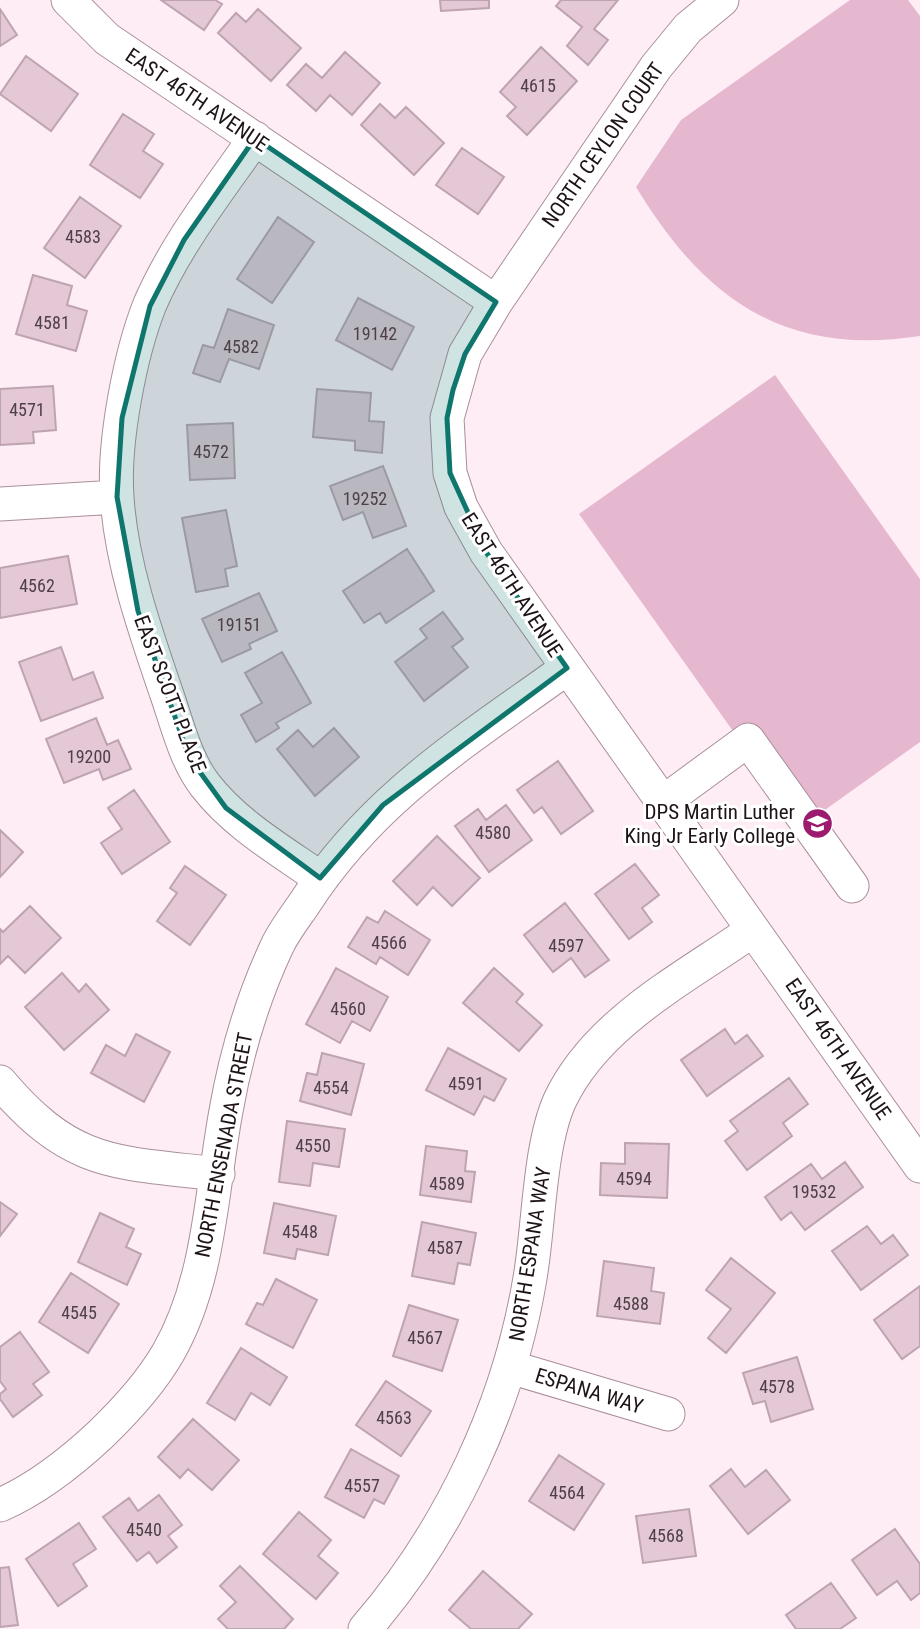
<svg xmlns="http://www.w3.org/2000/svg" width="920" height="1629" font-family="'Roboto Condensed',sans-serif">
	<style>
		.green { fill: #e6b8cf }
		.building { fill: #e4c8d6; stroke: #bea3b0; stroke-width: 2 }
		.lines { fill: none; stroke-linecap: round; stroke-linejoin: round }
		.minor-casing { stroke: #aa8f9c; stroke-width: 35 }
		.minor { stroke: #fff; stroke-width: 33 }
		.marked { fill: #0f766e; fill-opacity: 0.2; stroke: #0f766e; stroke-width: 5; stroke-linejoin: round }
		.labels { text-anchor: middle; stroke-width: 6; stroke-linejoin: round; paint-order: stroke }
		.number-label { font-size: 18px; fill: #4f4048 }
		.street-label { font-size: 21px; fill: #1d1318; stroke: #fff }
		.poi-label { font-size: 21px; fill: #1d1318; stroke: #fff; text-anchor: end }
	</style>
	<rect width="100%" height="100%" fill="#feedf5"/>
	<path class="green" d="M850 0H908L920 16V336C784 357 704 299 636 187L681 120Z
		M775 375 920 579V742L801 827 579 514Z"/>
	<path class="building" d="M161 0H215L222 4 204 30Z
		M440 0H489V8L441 11Z
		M561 0H618L594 29 608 40 588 65 567 46 582 27 556 6Z
		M0 9 17 35 0 46Z
		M258 9 301 48 271 81 218 33 236 13 246 22Z
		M541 47 577 81 527 135 507 116 516 107 500 92Z
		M345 52 380 83 352 115 330 95 316 111 287 85 306 64 322 78Z
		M26 56 78 94 51 131 0 94Z
		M380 104 395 118 406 107 444 143 414 175 361 125Z
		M123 114 154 134 143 151 163 164 140 198 90 165Z
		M462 148 504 177 478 214 436 185Z
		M80 197 121 226 85 278 44 248Z
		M278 217 314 242 272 303 237 279Z
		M33 275 72 286 67 305 87 311 76 351 16 334Z
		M358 298 414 327 392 370 336 340Z
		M228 309 274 325 259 369 229 359 220 382 193 373 203 345 214 348Z
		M53 386 56 430 33 432 34 443 0 445V389Z
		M317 389 371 393 369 421 384 422 382 453 355 450V441L313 437Z
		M233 423 235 478 190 480 187 425Z
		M383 466 406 526 373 538 363 512 343 520 330 486Z
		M226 510 237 566 225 569 228 586 196 592 182 518Z
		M407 549 434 591 386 623 380 613 364 623 343 591Z
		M68 556 77 604 0 618V568Z
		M259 593 277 631 249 644 251 649 222 662 202 619Z
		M443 612 463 639 452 647 468 667 424 701 395 662 427 638 420 629Z
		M61 647 73 680 93 672 103 698 41 721 19 662Z
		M282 652 311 703 276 723 279 728 256 742 241 715 262 703 245 673Z
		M96 718 107 745 118 740 131 769 103 780 99 769 64 783 46 739Z
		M334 728 359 757 315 796 277 749 298 730 313 747Z
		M558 761 593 811 561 834 542 807 534 813 517 790Z
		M134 790 170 842 122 874 101 843 122 829 108 808Z
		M506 805 532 840 489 872 455 826 478 809 486 820Z
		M0 830 23 852 0 877Z
		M437 836 480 878 452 906 433 887 417 905 393 881Z
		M635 864 659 895 642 908 652 922 629 939 595 894Z
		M185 866 226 895 190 945 157 921 177 893 170 888Z
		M565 903 609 960 585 977 571 958 553 972 524 935Z
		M30 906 61 938 25 973 8 956 0 964V929L3 932Z
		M385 911 430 940 408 975 380 957 376 964 348 947 367 917 378 923Z
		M336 968 388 997 370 1031 352 1021 340 1043 306 1024Z
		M494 968 523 994 516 1002 542 1025 519 1051 463 1003Z
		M62 973 79 992 86 984 109 1010 64 1050 25 1007Z
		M725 1029 735 1044 747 1035 763 1056 707 1096 681 1060Z
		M136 1034 170 1052 144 1102 91 1073 106 1045 125 1056Z
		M448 1048 506 1079 494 1101 484 1096 474 1115 426 1090Z
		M322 1053 364 1064 351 1115 300 1101 307 1073 317 1075Z
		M789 1078 808 1104 783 1123 792 1136 747 1170 725 1141 738 1131 730 1121Z
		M287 1121 345 1129 339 1167 313 1163 310 1186 279 1182Z
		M625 1143 669 1144 667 1198 600 1195 601 1163 625 1164Z
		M426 1146 467 1151 465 1171 475 1172 471 1202 420 1195Z
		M845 1162 863 1187 805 1230 791 1212 781 1220 765 1197 811 1164 822 1179Z
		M0 1202 17 1214 0 1236Z
		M274 1203 336 1216 328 1255 297 1249 295 1259 264 1253Z
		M100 1213 134 1229 126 1247 141 1254 127 1285 78 1262Z
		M422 1222 476 1233 470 1265 458 1263 454 1284 412 1276Z
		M867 1226 881 1244 893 1235 908 1255 861 1290 832 1251Z
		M731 1258 775 1293 726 1353 708 1338 731 1309 706 1290Z
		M604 1261 654 1268 651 1291 664 1293 660 1324 597 1316Z
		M71 1273 119 1304 88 1353 39 1322Z
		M276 1279 317 1300 293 1348 246 1324 257 1303 263 1305Z
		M920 1286V1346L902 1359 874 1320Z
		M409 1305 458 1320 442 1371 393 1356Z
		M20 1332 49 1372 33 1384 42 1395 13 1417 0 1399V1394L6 1389 0 1381V1347Z
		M241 1348 287 1377 270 1405 251 1393 235 1420 207 1403Z
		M797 1357 813 1409 771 1422 765 1401 753 1404 743 1373Z
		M386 1381 431 1411 401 1456 356 1425Z
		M193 1419 239 1460 212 1490 188 1469 180 1478 158 1457Z
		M351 1449 399 1476 384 1504 374 1499 364 1518 325 1497Z
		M559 1455 604 1484 574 1530 529 1501Z
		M731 1469 745 1487 766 1470 790 1500 748 1534 710 1486Z
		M159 1495 182 1525 168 1536 177 1547 157 1563 149 1552 137 1561 103 1517 129 1498 138 1511Z
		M689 1509 696 1556 643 1563 636 1516Z
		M299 1512 331 1540 318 1556 338 1573 316 1599 263 1554Z
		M79 1523 96 1549 73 1564 87 1586 58 1606 26 1559Z
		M895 1529 920 1564V1593L911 1600 897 1581 877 1595 852 1560Z
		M240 1566 293 1619 284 1629H228L218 1619 236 1602 220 1586Z
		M9 1567 18 1625 0 1627V1568Z
		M483 1571 532 1614 518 1629H471L449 1610Z
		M831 1583 856 1618 840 1629H796L786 1615Z"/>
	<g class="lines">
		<defs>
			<path id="minor" d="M68 0 107 39 496 302
				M722 0 688 28 656 67 496 302 465 354 447 418 450 473 461 507 486 552 920 1166
				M255 138C218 191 176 244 150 304 130 354 113 443 117 497 121 562 145 631 166 692 177 723 185 759 205 785 235 824 280 850 320 878
				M0 504 117 497
				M662 803 748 740 852 886
				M0 1082C72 1167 115 1162 218 1174
				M510 1367 668 1414
				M0 1505C37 1489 71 1462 100 1435 125 1411 150 1384 168 1353 210 1280 211 1192 226 1111 236 1054 253 997 278 944 285 930 295 917 304 904 373 797 466 741 567 668
				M365 1629C450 1531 509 1405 530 1278 539 1227 539 1146 560 1100 597 1022 685 978 753 930"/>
		</defs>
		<use href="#minor" class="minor-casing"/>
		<use href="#minor" class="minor"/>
	</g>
	<path class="marked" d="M255 138 496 302 465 354 453 390 447 418 450 473 486 552 567 668 383 805 320 878 226 808 189 757 138 611 117 497 122 418 150 306 184 240Z"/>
	<defs>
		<symbol id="school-disc" viewBox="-11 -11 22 22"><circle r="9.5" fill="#9c1b6e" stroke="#fff"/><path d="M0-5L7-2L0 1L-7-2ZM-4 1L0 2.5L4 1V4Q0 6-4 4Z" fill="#fff"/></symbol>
	</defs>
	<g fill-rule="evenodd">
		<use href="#school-disc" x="800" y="806" width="35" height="35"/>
	</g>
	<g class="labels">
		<g class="number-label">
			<text x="538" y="92">4615</text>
			<text x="83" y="243">4583</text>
			<text x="52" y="329">4581</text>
			<text x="375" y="340">19142</text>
			<text x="241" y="353">4582</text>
			<text x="27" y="416">4571</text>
			<text x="211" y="458">4572</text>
			<text x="365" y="505">19252</text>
			<text x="37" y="592">4562</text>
			<text x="239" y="631">19151</text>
			<text x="89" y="763">19200</text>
			<text x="493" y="839">4580</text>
			<text x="389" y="949">4566</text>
			<text x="566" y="952">4597</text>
			<text x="348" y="1015">4560</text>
			<text x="466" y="1090">4591</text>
			<text x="331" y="1094">4554</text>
			<text x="313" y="1152">4550</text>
			<text x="634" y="1185">4594</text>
			<text x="447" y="1190">4589</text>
			<text x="814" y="1198">19532</text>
			<text x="300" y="1238">4548</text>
			<text x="445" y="1254">4587</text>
			<text x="631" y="1310">4588</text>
			<text x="79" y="1319">4545</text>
			<text x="425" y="1344">4567</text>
			<text x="777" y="1393">4578</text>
			<text x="394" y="1424">4563</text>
			<text x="362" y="1492">4557</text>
			<text x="567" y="1499">4564</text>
			<text x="144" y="1536">4540</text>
			<text x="666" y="1542">4568</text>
		</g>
		<g class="street-label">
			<text transform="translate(197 100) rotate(34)" y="7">EAST 46TH AVENUE</text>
			<text transform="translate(603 145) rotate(-55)" y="7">NORTH CEYLON COURT</text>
			<text transform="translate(512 585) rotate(57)" y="7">EAST 46TH AVENUE</text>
			<text transform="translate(170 694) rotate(69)" y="7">EAST SCOTT PLACE</text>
			<text transform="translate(838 1049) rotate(55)" y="7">EAST 46TH AVENUE</text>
			<text transform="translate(224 1145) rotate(-79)" y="7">NORTH ENSENADA STREET</text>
			<text transform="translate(530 1254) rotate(-81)" y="7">NORTH ESPANA WAY</text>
			<text transform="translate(589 1391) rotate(17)" y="7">ESPANA WAY</text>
		</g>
		<g class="poi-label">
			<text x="795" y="819">DPS Martin Luther<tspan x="795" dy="24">King Jr Early College</tspan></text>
		</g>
	</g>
</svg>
